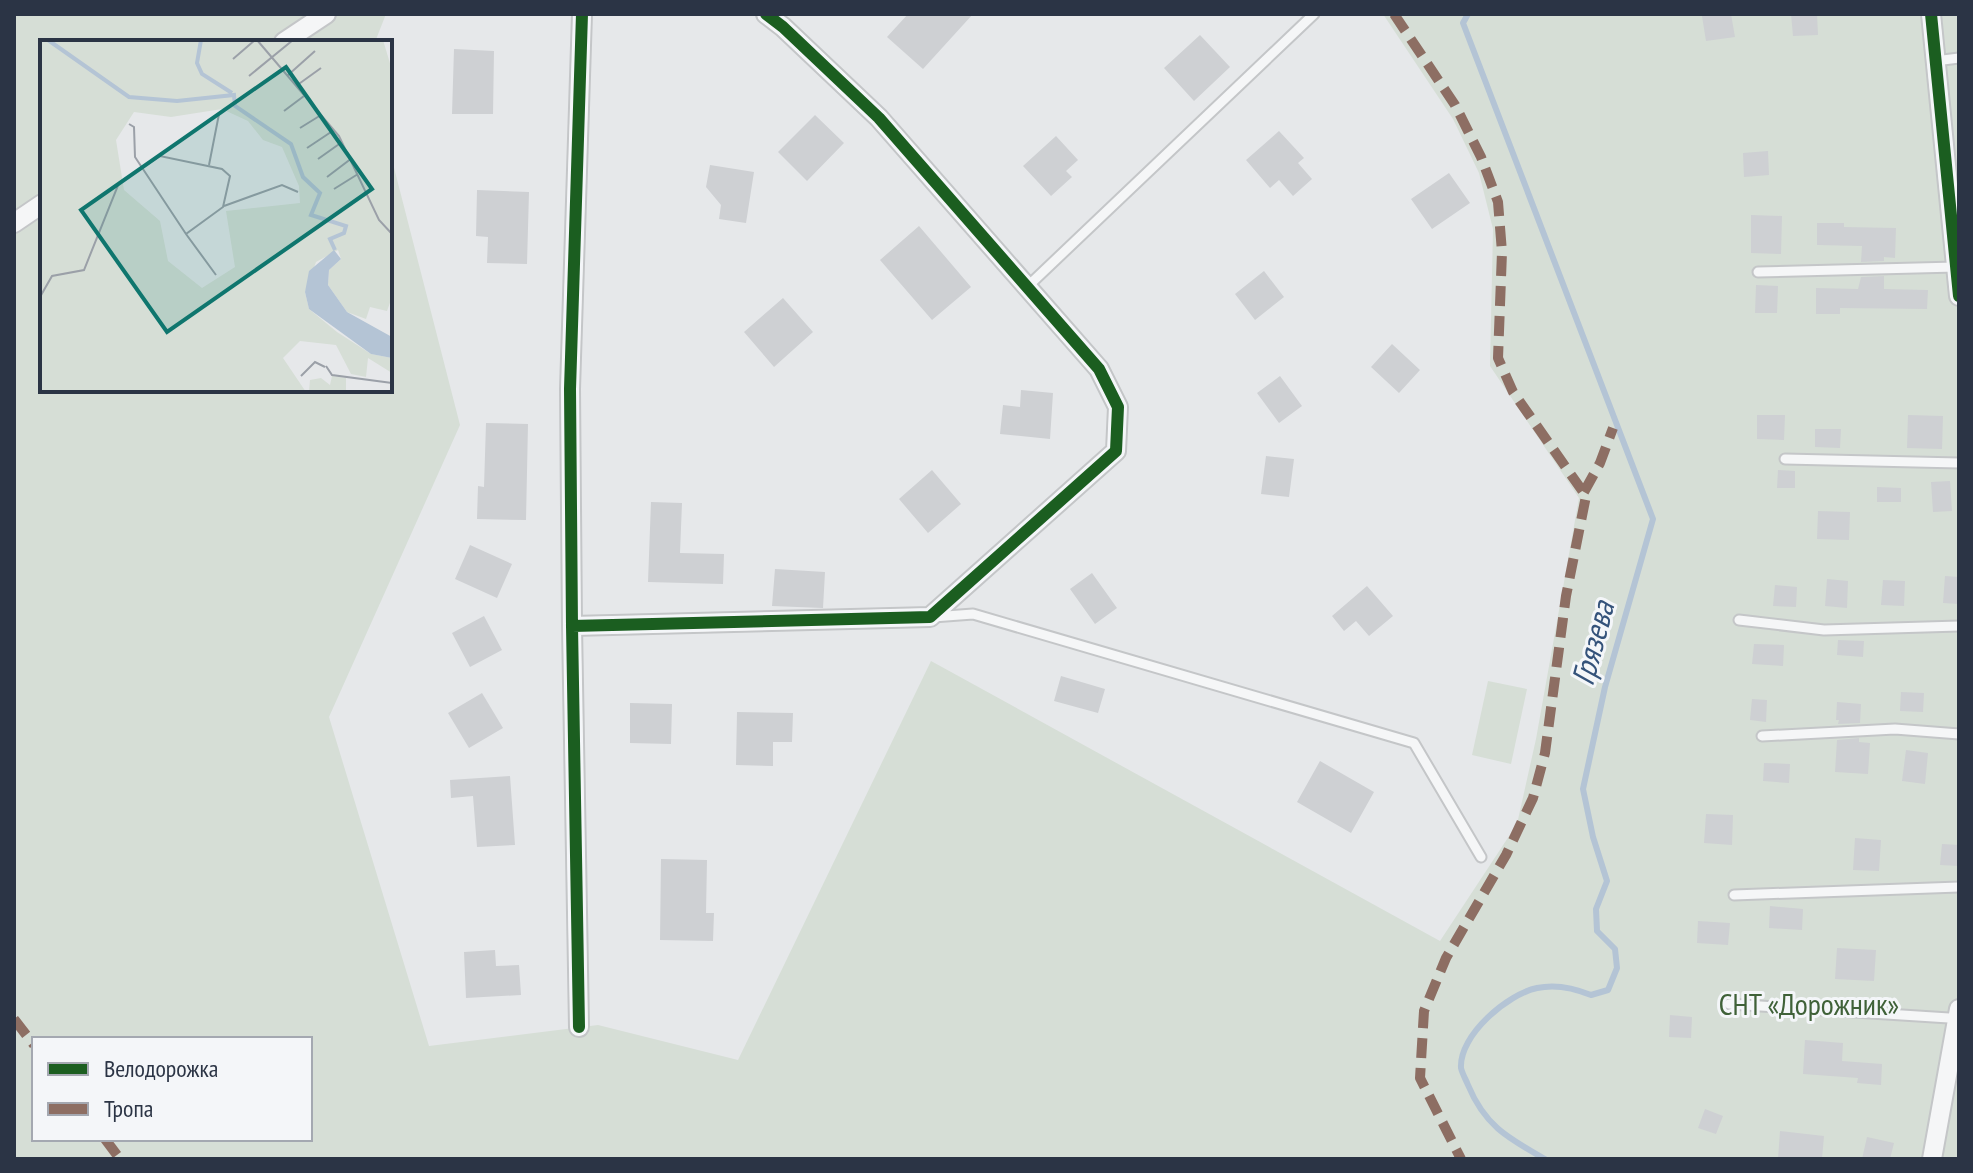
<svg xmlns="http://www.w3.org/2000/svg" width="1973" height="1173" font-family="'PT Sans Narrow',sans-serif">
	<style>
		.green { fill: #d6ded6; fill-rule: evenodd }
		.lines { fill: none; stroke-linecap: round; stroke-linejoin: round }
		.stream { stroke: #b4c4d5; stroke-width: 6 }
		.building { fill: #ced0d3 }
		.service-casing { stroke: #c4c6c8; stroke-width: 13 }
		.minor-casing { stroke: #c4c6c8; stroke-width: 22 }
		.service { stroke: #f5f6f7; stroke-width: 9 }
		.minor { stroke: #f5f6f7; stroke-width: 18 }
		.quiet { stroke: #8d6e63; stroke-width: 10; stroke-dasharray: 20 10; stroke-linecap: butt }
		.cycleway-casing { stroke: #f4f6f9; stroke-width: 17 }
		.cycleway { stroke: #1b5e20; stroke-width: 12 }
		.labels { text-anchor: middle; stroke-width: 6; stroke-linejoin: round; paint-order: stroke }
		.park-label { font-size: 30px; fill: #3f6138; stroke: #f4f6f9 }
		.water-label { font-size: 32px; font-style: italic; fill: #34527a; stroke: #f4f6f9 }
		.inset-river { fill: none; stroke: #b4c4d5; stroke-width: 4 }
		.inset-road { fill: none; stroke: #9ba0a8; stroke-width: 2 }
		.view { fill: #0f766e; fill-opacity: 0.15; stroke: #0f766e; stroke-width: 4 }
		.inset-edge { fill: none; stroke: #2b3445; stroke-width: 4 }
	</style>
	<rect width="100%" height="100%" fill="#e6e8ea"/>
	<path class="green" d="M14 14H386L375 42H42V390H390V152L460 425 329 717 429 1046 598 1025 738 1060 931 661 1440 941 1517 824 1536 739 1579 498 1490 366 1493 229 1479 173 1453 119 1383 14H1959V1159H14ZM34 1039H310V1139H34Z
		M1488 681 1527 689 1511 764 1472 755Z"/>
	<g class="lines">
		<path class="stream" d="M1468 14 1463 23 1653 519 1605 687 1583 789 1593 837 1607 881 1596 909 1597 931 1615 949 1617 968 1608 990 1591 995C1574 988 1555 984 1537 988 1508 994 1459 1035 1461 1068 1462 1073 1466 1080 1468 1085 1485 1126 1508 1138 1545 1159"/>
	</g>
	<path class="building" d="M908 14H973L923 69 887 37Z
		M1718 14H1731L1735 37 1706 41 1702 16Z
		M1791 14H1817L1818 35 1793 36Z
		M1200 35 1230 67 1194 101 1164 68Z
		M454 49 494 51 493 114H452Z
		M815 115 844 143 807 181 778 152Z
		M1279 131 1304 158 1298 163 1312 179 1293 196 1279 180 1270 188 1246 160Z
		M1056 136 1078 160 1066 171 1072 177 1051 196 1023 166Z
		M1768 151 1769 175 1744 177 1743 153Z
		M710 165 754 172 746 223 719 219 721 205 706 187Z
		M1449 173 1470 203 1432 229 1411 199Z
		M477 190 529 192 527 264 487 263 488 237 476 236Z
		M1751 215 1782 216 1781 254 1751 253Z
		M1817 223H1844V227L1896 228 1895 258 1884 257V261L1861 262 1862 246 1817 245Z
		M919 226 971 287 932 320 880 260Z
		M1264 271 1284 297 1255 320 1235 294Z
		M1884 276V289L1928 290 1927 309 1840 308V314H1816V288L1858 289 1861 277Z
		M1756 285 1778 286 1777 313H1755Z
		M783 298 813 332 774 367 744 332Z
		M1392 344 1420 370 1399 393 1371 367Z
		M1280 376 1302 406 1279 423 1257 393Z
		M1021 390 1053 393 1050 439 1000 434 1003 405 1020 407Z
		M1757 415H1785L1784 440 1757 439Z
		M1908 415 1943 416 1942 449 1907 448Z
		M486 423 528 424 526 520 477 519 478 486 484 487Z
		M1815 429H1841L1840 448 1815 447Z
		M1266 456 1294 459 1289 497 1261 494Z
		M932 470 961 504 928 533 899 499Z
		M1778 470 1795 471V488H1777Z
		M1950 481 1952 511 1933 512 1931 482Z
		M1877 487 1901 488V502H1877Z
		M651 502 682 503 680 553 724 554 723 584 648 582Z
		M1818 511 1850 512 1849 540 1817 539Z
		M470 545 512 564 497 598 455 579Z
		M775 569 825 572 823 608 772 606Z
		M1092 573 1117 608 1095 624 1070 589Z
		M1945 576 1959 577V604L1943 603Z
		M1827 579 1848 581 1847 608 1825 606Z
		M1883 580 1905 581 1904 606 1881 605Z
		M1775 585 1797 587 1796 607 1773 606Z
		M1367 586 1393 616 1369 636 1356 621 1344 631 1332 616Z
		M484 616 502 650 470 667 452 633Z
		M1838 640 1864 641 1863 657 1837 655Z
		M1754 644 1784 645 1783 666 1752 664Z
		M1061 676 1105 689 1098 713 1054 701Z
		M1901 692 1924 693 1923 712 1900 711Z
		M482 693 503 728 469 748 448 713Z
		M1752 699 1767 700 1766 722 1750 720Z
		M1837 702 1861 704 1860 723 1838 724 1839 720H1836Z
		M630 703 672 704 671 744 630 743Z
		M737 712 793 713 792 742H773V766L736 765Z
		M1859 738V742L1870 743 1868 774 1835 772 1837 740Z
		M1906 750 1928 753 1925 784 1902 781Z
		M1320 761 1374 792 1351 833 1297 802Z
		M1764 763 1790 764 1789 783 1763 781Z
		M510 776 515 845 477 847 473 796 451 798 450 780Z
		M1706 814 1733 815 1732 845 1704 843Z
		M1855 838 1881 840 1879 871 1853 870Z
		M1942 844 1959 845V866L1940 865Z
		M661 859 707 860 706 913H714L713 941 660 940Z
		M1770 906 1803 909 1802 930 1769 928Z
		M1698 921 1730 923 1728 945 1697 943Z
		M1837 948 1876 950 1874 981 1835 979Z
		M495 950 496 966 519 965 521 995 466 998 464 952Z
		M1670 1015 1692 1017 1691 1038 1669 1037Z
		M1805 1040 1843 1043 1842 1061 1882 1064 1881 1085 1857 1083 1858 1078 1803 1074Z
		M1705 1109 1723 1116 1716 1134 1698 1128Z
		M1780 1131 1824 1136 1822 1159H1778Z
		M1867 1137 1894 1143 1890 1159H1862Z"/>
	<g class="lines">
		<defs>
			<path id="service" d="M1935 61 1959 58
				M1758 272 1956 267
				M1027 287 1314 14
				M1785 459 1959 463
				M933 617 973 614 1414 743 1481 857
				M1739 620 1824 630 1959 626
				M1762 736 1895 729 1959 734
				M1734 895 1959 887
				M1729 1004 1949 1018"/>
			<path id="minor" d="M1931 14 1959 296
				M284 42 326 14
				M14 223 42 204
				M572 626 570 389 582 14
				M579 1027 572 626 930 617 1116 451 1118 407 1099 369 879 118 783 27 766 14
				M1932 1159 1959 1009"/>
		</defs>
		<use href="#service" class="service-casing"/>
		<use href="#minor" class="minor-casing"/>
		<use href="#service" class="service"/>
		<use href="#minor" class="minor"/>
		<path class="quiet" d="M1394 14 1455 105 1481 157 1498 202 1502 252 1498 358 1513 392 1586 496 1566 596 1545 753 1533 798 1506 855 1446 958 1424 1011 1420 1078 1461 1159
			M1584 492 1600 463 1613 428
			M14 1019 34 1045
			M105 1139 120 1159"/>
		<defs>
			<path id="cycleway" d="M1931 14 1959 296
				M572 626 570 389 582 14
				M579 1027 572 626 930 617 1116 451 1118 407 1099 369 879 118 783 27 766 14"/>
		</defs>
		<use href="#cycleway" class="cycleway-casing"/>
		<use href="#cycleway" class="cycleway"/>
	</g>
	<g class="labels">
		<g class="park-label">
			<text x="1809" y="1015">СНТ «Дорожник»</text>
		</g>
		<g class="water-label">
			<text transform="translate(1593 643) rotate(-75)" y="11">Грязева</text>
		</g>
	</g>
	<g transform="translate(40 40)">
		<rect width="352" height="352" fill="#e6e8ea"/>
		<path d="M0 0H343L352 30V257L347 271 330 267 326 279 307 272 288 245 289 230 301 219 298 210 276 222 265 252 269 269 297 292 331 314 352 318V333L328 318 326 337 311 334 296 305 260 301 243 318 266 352H0ZM182 69 208 81 223 100 242 107 259 146 260 163 186 171 195 227 162 248 128 221 120 181 84 150 76 100 94 72 131 77ZM292 336 306 338V352H269L270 340 281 338 290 345Z" fill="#d6ded6" fill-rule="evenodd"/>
		<path d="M294 210 301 219 289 230 288 245 307 272 352 297V318L331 314 269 269 265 252 269 231Z" fill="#b4c4d5"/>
		<path class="inset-river" d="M8 0 89 57 137 61 194 55 195 66 251 104 263 137 280 153 271 175 306 186 304 193 290 199 295 210M161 0 157 23 162 34 192 53"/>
		<path class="inset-road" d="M217 0 299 96 339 180 352 194M193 19 215 0M209 36 253 0M247 36 275 11M256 46 281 28M244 71 264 56M89 84 94 87 95 117 146 194M260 88 281 75M267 108 294 90M278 119 302 102M169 125 179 74M287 137 312 118M294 149 318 134M184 166 242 145 258 152M0 257 12 236 44 230 79 143 120 116 182 129 190 136 183 167 146 194 176 235M286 326 292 335 352 343M261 336 275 322 285 327"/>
		<path class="view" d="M246 27 332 149 127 292 41 170Z"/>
		<rect width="352" height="352" class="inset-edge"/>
	</g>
	<rect width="1973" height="1173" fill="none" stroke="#2b3445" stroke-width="32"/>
	<rect x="32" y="1037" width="280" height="104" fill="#f4f6f9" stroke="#a4a8b1" stroke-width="2"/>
	<rect x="48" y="1063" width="40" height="12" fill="#1b5e20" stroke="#a4a8b1" stroke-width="2"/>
	<text x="104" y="1077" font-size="24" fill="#2b3445">Велодорожка</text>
	<rect x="48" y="1103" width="40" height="12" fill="#8d6e63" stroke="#a4a8b1" stroke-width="2"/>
	<text x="104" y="1117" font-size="24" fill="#2b3445">Тропа</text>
</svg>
